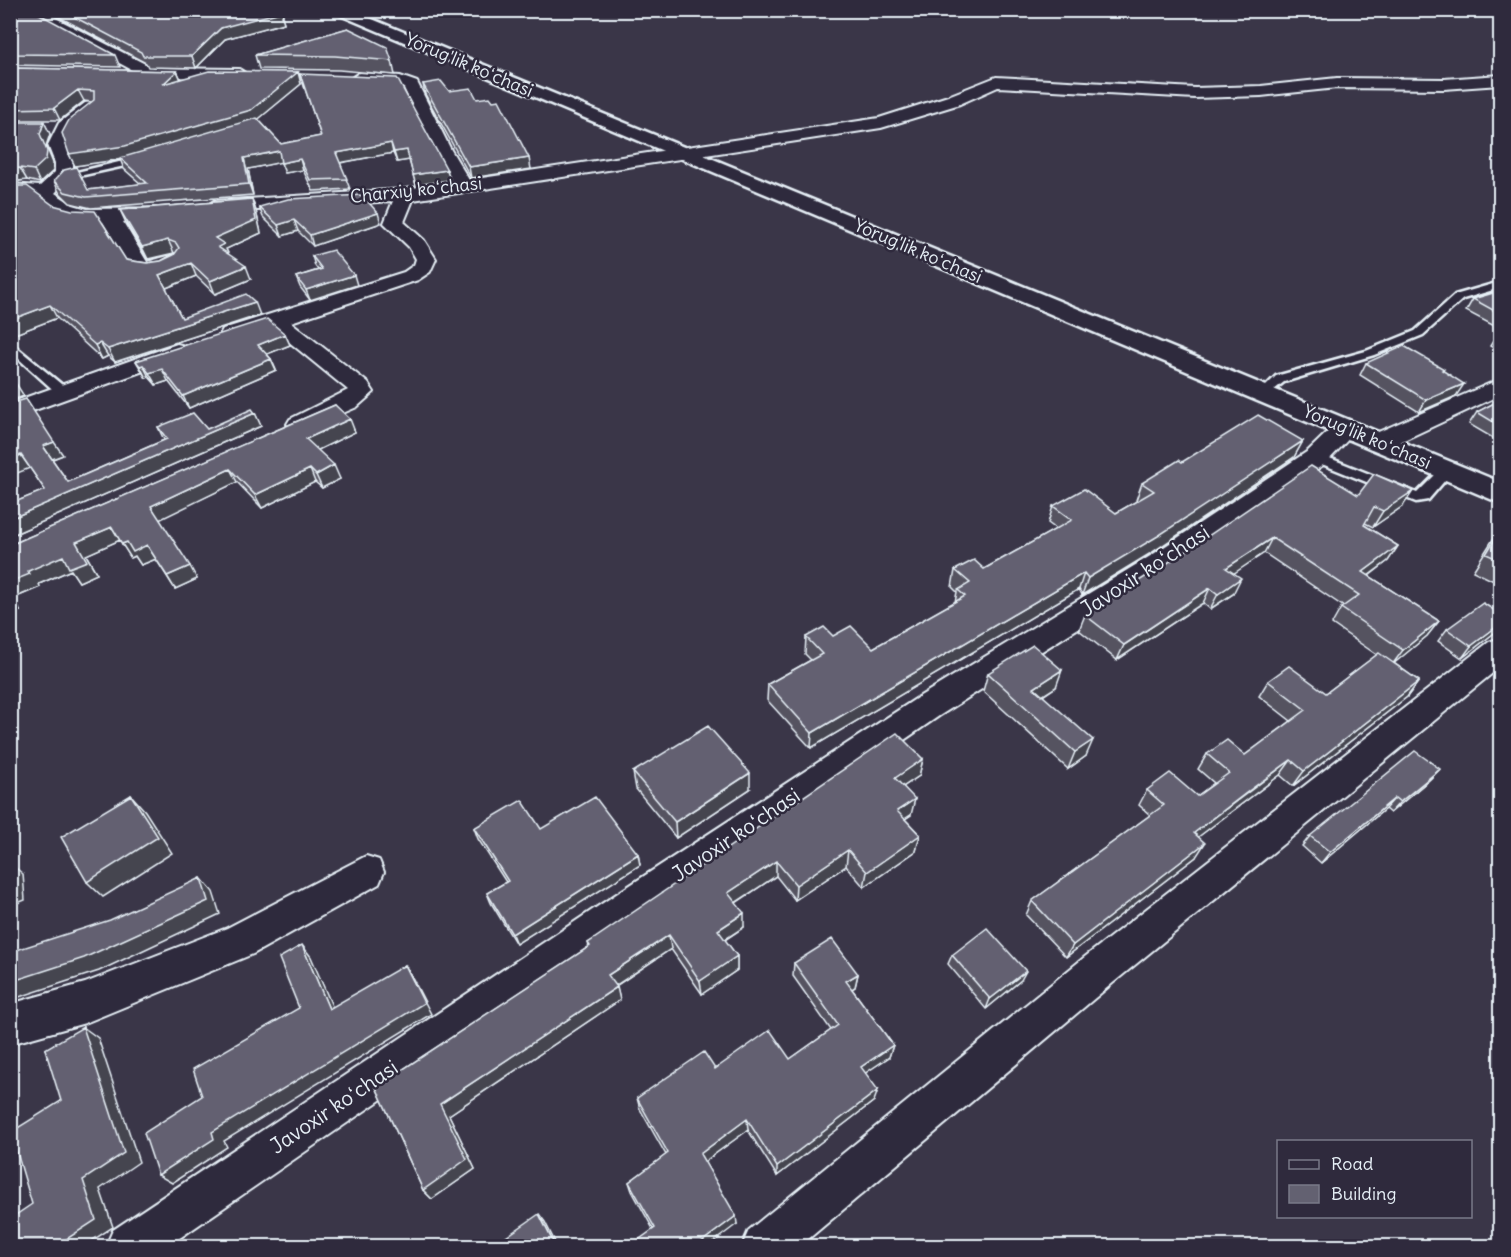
<svg xmlns="http://www.w3.org/2000/svg" width="1511" height="1257" font-family="Delius,sans-serif">
	<style>
		.lines { fill: none; stroke-linecap: round; stroke-linejoin: round }
		.lane-casing { stroke: #e8f1f8; stroke-width: 5 }
		.street-casing { stroke: #e8f1f8; stroke-width: 4 }
		.secondary-casing { stroke: #e8f1f8; stroke-width: 5 }
		.lane { fill: #2f2a3d; fill-rule: evenodd }
		.street { fill: #2f2a3d; fill-rule: evenodd }
		.secondary { fill: #2f2a3d; fill-rule: evenodd }
		.wall { fill: #555361; stroke: #e8f1f8; stroke-width: 1.5 }
		.shaded-wall { fill: #45444f; stroke: #e8f1f8; stroke-width: 1.5 }
		.building { fill: #636171; stroke: #e8f1f8; stroke-width: 1.5 }
		.labels { text-anchor: middle; stroke-width: 5; stroke-linejoin: round; paint-order: stroke }
		.far-street-label { font-size: 18px; fill: #e8f1f8; stroke: #2f2a3d }
		.street-label { font-size: 21px; fill: #e8f1f8; stroke: #2f2a3d }
	</style>
	<rect width="100%" height="100%" fill="#3a3648"/>
	<filter id="ink" filterUnits="userSpaceOnUse"><feTurbulence type="fractalNoise" baseFrequency=".0167" numOctaves="2"/><feDisplacementMap in="SourceGraphic" scale="12" xChannelSelector="R" yChannelSelector="G"/><feConvolveMatrix kernelMatrix="1 2 1 2 8 2 1 2 1" color-interpolation-filters="sRGB"/></filter>
	<g filter="url(#ink)">
		<g class="lines">
			<defs>
				<path id="lane" d="M140 157 145 160 143 162 61 180 56 177Z
					M1500 282V288L1463 299 1423 335 1374 355 1284 382 1264 398 1258 394 1276 376 1366 351 1415 331 1455 295Z
					M10 342 67 389V395H59L10 351Z
					M1317 453 1417 493 1442 468H1452L1453 471 1428 500 1416 502 1312 460 1311 457Z"/>
				<path id="street" d="M21 10H40L153 68 239 69 247 74 239 79 134 76V71Z
					M359 73 400 76 417 82 451 150 469 180 879 118 948 96 996 77 1195 88 1261 86 1337 78 1444 79 1500 75V85L1444 89 1337 88 1261 96 1195 98 998 87 960 104 881 128 413 200 404 222 424 240 436 259 430 272 418 280 291 322 368 383 374 392 357 407 299 432 290 429 287 424 290 419 348 390 272 328 231 341 223 339 220 334 223 329 404 272 414 265 416 259 409 247 384 223 393 201 214 213 204 207 214 201 405 189 452 182 433 150 404 88 353 81 351 78Z
					M91 102 99 107 73 130 66 145 73 163V173L55 193 73 205 87 209 171 208 174 212 171 216 123 222 147 262 172 255 179 257 182 261C172 276 148 275 133 271L103 222 59 214 32 196H10V184L40 186 55 172V163L48 145 59 123 85 103Z
					M177 344 185 346 188 351 185 356 10 419V403Z
					M1500 379V395L1387 448 1378 450 1369 448 1365 442 1369 436Z
					M1346 421 1355 423 1358 429 1326 463 1172 569 939 716 168 1246H106L113 1230 618 893 917 698 1152 555 1308 451 1337 423Z
					M1500 638V667L1114 982 800 1246H742L749 1230 1086 956 1489 642Z
					M366 856 379 860 384 872 379 884 253 954 85 1023 10 1044V1004L85 983 227 928Z"/>
				<path id="secondary" d="M328 10H350L1500 482V503Z"/>
			</defs>
			<use href="#lane" class="lane-casing"/>
			<use href="#street" class="street-casing"/>
			<use href="#secondary" class="secondary-casing"/>
			<use href="#lane" class="lane"/>
			<use href="#street" class="street"/>
			<use href="#secondary" class="secondary"/>
		</g>
		<path class="wall" d="M10 10 115 55 120 67 10 65Z
			M46 10H282L283 16H282L284 23 225 39 196 68 148 67 146 63Z
			M348 28 392 61 395 75 339 70 259 69 255 55Z
			M10 68 177 71 181 79 298 72 301 84 258 119 281 144 321 136 300 74 447 170 450 180 416 185 409 160 397 162 393 153 340 163 350 189 313 191 303 170 285 173 281 162 248 169 253 195 91 208 70 203 59 192 54 181 88 190 141 184 124 169 120 159 75 166 69 154 92 102 84 101 60 120H10Z
			M423 84 477 99 531 169 471 178 425 94Z
			M44 122 50 134 46 146 53 163V171L40 183 27 180 10 182Z
			M10 186 126 260 147 263 161 261 175 253H174L148 259 126 223 120 210 252 199 256 211 261 233 226 249 228 254 251 279 215 294 196 276 166 288 182 318 260 315 115 362 108 356 102 359 57 318 10 336Z
			M259 207 381 223 313 246 298 231 282 236 263 217Z
			M312 256 357 285 310 300 300 287 296 277 318 270 315 266Z
			M1500 291V329L1466 311 1473 299Z
			M285 334 290 345 267 354 271 359 276 370 189 408 168 381 156 385 149 377 146 378 136 361Z
			M1500 334V352L1490 346 1497 335Z
			M1366 363 1443 371 1456 396 1419 412 1360 375Z
			M1500 400V440L1498 441 1469 424 1477 412Z
			M335 405 355 432 318 450 340 479 322 488 315 482 262 508 237 482 159 519 197 579 175 589 156 559 141 565 135 556 131 558 120 540 86 555 97 574 79 582 71 570 39 584 40 587 14 598 20 611 10 615V545Z
			M255 413 261 426 10 536V504L45 490 30 468 63 455 52 459 68 482 164 440 158 427 207 429Z
			M1303 441 1294 457 1151 553 1082 595 1079 589 811 748 767 700 768 684 811 660 805 654 806 637 833 636 873 648 955 602 957 592 952 587 955 570 984 569 1056 529 1048 523 1053 506 1116 513 1137 501 1136 500 1142 483 1182 462Z
			M1358 495 1403 506 1373 527 1365 523 1364 525 1398 546 1388 561 1369 576 1439 621 1427 636 1394 663 1419 681 1407 697 1293 786 1280 775 1198 837 1196 857 1066 957 1026 915 1032 901 1150 815 1139 805 1147 790 1197 796 1214 783 1198 769 1207 754 1245 755 1291 721 1259 696 1268 681 1326 693 1377 655 1332 624 1341 608 1344 607 1264 553 1233 573V594L1210 609 1203 603 1117 660 1079 630 1085 615Z
			M1500 528V584L1473 571Z
			M1447 629 1498 630 1462 658 1438 641Z
			M988 673 1056 687 1043 696 1086 756 1068 769 983 691Z
			M923 759 919 776 903 787 911 815 905 819 920 835 916 851 864 887 846 866 795 900 776 876 736 903 744 927 725 940 737 956V970L702 994 671 949 616 986 620 1000 449 1115 475 1169 432 1199 423 1190 376 1087 589 947 588 943Z
			M1440 769 1429 780 1390 813 1385 809 1321 863 1302 846 1310 836Z
			M633 772 750 789 676 838 636 789Z
			M474 828 541 829 638 854 640 865 516 944 491 903 487 893 506 882 478 839Z
			M952 955 1021 980 986 1009 948 964Z
			M794 963 858 974 855 987 852 989 893 1045 889 1057 865 1073 874 1101 777 1176 748 1130 704 1162 737 1224 653 1229 632 1191 629 1182 666 1155 640 1109 637 1098 715 1069 790 1059 831 1030 793 976Z"/>
		<path class="shaded-wall" d="M272 10H282L283 16H282L284 23 225 39 196 68 192 56 221 28Z
			M177 71 182 82 163 84Z
			M298 72 301 84 255 122 130 158 75 166 69 154Z
			M78 90 84 101 60 120 54 108Z
			M44 122 50 134 46 146 53 163V171L40 183 34 170 40 134Z
			M391 143 393 153 339 163 336 153Z
			M407 150 410 160 397 162 394 152Z
			M279 151 282 162 248 169 253 195 249 184 244 158Z
			M529 158 531 169 471 178 469 167Z
			M300 159 303 170 285 173 281 163Z
			M20 168 27 180 10 182V169Z
			M447 170 450 180 416 185 413 175Z
			M252 199 256 211 261 233 226 249 230 257 224 259 215 238Z
			M378 213 381 223 313 246 310 235Z
			M294 220 298 231 282 236 278 225Z
			M168 240 174 253 148 259 142 247Z
			M191 263 196 276 166 288 159 275Z
			M246 266 251 279 215 294 210 281Z
			M354 275 357 285 310 300 306 290Z
			M255 302 260 315 115 362 108 349Z
			M50 305 57 318 10 336V320Z
			M285 334 290 345 262 356 258 345Z
			M100 343 108 356 102 359 95 345Z
			M271 359 276 370 189 408 183 396Z
			M143 365 149 377 146 378 140 366Z
			M162 369 168 381 156 385 149 373Z
			M15 382 24 396 10 401V384Z
			M1464 384 1456 396 1419 412 1426 400Z
			M255 413 261 426 10 536V519Z
			M350 419 355 432 312 453 306 439Z
			M1303 441 1294 457 1151 553 1082 595 1088 578Z
			M54 442 63 455 52 459 43 446Z
			M21 455 30 468 10 476V459Z
			M334 465 340 479 322 488 316 475Z
			M230 469 237 482 159 520 151 506Z
			M310 469 315 482 262 508 255 495Z
			M1413 491 1403 506 1373 527 1383 511Z
			M112 527 120 540 86 555 97 574 79 582 71 570 39 584 40 587 14 598 20 611 10 615V582L76 542Z
			M1272 538 1264 553 1218 584 1226 568Z
			M127 542 147 545 156 559 141 565 135 556 131 558 122 544Z
			M1398 546 1388 561 1353 587 1363 572Z
			M190 566 197 579 175 589 167 576Z
			M1084 573 1079 589 811 748 812 733Z
			M1241 578 1233 594 1210 609 1218 594Z
			M1210 588 1203 603 1117 660 1124 645Z
			M1439 621 1427 636 1392 665 1403 650Z
			M1500 624V627L1498 630 1462 658 1471 646Z
			M1062 670 1056 687 1028 705 1034 688Z
			M1419 681 1407 697 1293 786 1304 771Z
			M1093 740 1086 756 1068 769 1075 752Z
			M923 759 919 776 892 794 895 778Z
			M1291 760 1280 775 1185 847 1194 833Z
			M1440 769 1429 780 1390 813 1400 802Z
			M750 773V789L676 838 675 822Z
			M131 795 145 811 172 853 103 897 87 882Z
			M1395 798 1385 809 1321 863 1330 852Z
			M915 799 911 815 894 826 897 811Z
			M920 835 916 851 864 887 867 872Z
			M1205 843 1196 857 1066 957 1073 945Z
			M848 850 846 866 795 900 796 885Z
			M638 854 640 865 516 944 512 934Z
			M776 861V876L729 907 728 893Z
			M10 863 23 874 25 900 10 906Z
			M201 878 213 892 220 914 99 971 10 1000V982Z
			M744 913V927L718 944V930Z
			M669 935 671 949 612 988 608 975Z
			M302 945 311 957 338 1020 329 1009Z
			M737 956V970L702 994 700 981Z
			M405 965 412 977 431 1014 224 1141 227 1147 172 1183 158 1175 212 1132Z
			M1026 971 1021 980 986 1009 990 999Z
			M858 974 855 987 844 994 846 981Z
			M617 987 620 1000 449 1115 475 1169 432 1199 423 1190 440 1104Z
			M83 1027 98 1038 139 1162 100 1189 113 1227 84 1246H56L83 1180Z
			M893 1045 889 1057 858 1078 861 1067Z
			M878 1090 874 1101 777 1176V1167Z
			M747 1119 748 1130 701 1164 700 1154Z
			M539 1214 545 1222 557 1246H555Z
			M736 1216 737 1224 708 1246H696Z"/>
		<path class="building" d="M10 10H32L115 55 10 54Z
			M61 10H277L281 12 221 28 192 56H143L141 52Z
			M348 28 387 47 392 61 335 56 255 55Z
			M10 68 177 71 163 84 209 71 298 72 251 110 125 146 69 154 62 133 69 120 94 100V91L78 90 54 108 10 109Z
			M300 74 397 78 447 170 413 175 407 150 394 152 391 143 336 153 347 179 310 180 300 159 281 163 279 151 244 158 249 184 86 197 65 192 54 181 64 170 76 167 88 190 147 183 120 158 257 118 281 144 321 136Z
			M441 81 449 91 471 88 477 99 490 97 493 101 499 100 529 158 469 167 423 84Z
			M10 122H44L40 134 47 151 46 159 34 170 20 168 10 169Z
			M10 186H27L53 205 72 210 95 211 126 260 147 263 161 261 174 255 179 248 176 243 168 240 142 247 120 210 252 199 256 220 215 238 224 244 218 247 246 266 210 281 191 263 159 275 182 318 246 294 255 302 108 349 100 343 95 345 50 305 10 320Z
			M362 195 378 213 310 235 294 220 278 225 259 207 288 199Z
			M333 250 354 275 306 290 296 277 322 269 312 256Z
			M1500 291V314L1473 299Z
			M267 319 285 334 258 345 271 359 183 396 162 369 149 373 143 365 140 366 136 361Z
			M1404 346 1444 369 1442 370 1464 384 1426 400 1366 363Z
			M10 376 15 382 10 384Z
			M26 399 54 442 43 446 68 482 167 439 158 427 193 413 207 429 252 409 255 413 10 519V504L45 490 21 455 10 459V404Z
			M1500 400V426L1477 412Z
			M335 405 350 419 306 439 334 465 316 475 310 469 255 495 230 469 151 506 190 566 167 576 147 545 133 552 127 542 122 544 112 527 76 542 87 561 69 568 63 556 28 571 30 574 10 582V545Z
			M1258 415 1303 441 1158 536 1088 578 1084 573 812 733 768 684 822 654 806 637 824 627 833 636 851 626 873 648 965 596 958 590 970 583 955 570 974 560 984 569 1072 520 1053 506 1084 489 1116 513 1154 491 1142 483 1179 460 1182 462Z
			M1311 466 1358 495 1374 474 1413 491 1383 511 1374 507 1364 525 1398 546 1363 572 1439 621 1403 650 1341 608 1359 595 1272 538 1226 568 1241 578 1218 594 1210 588 1124 645 1085 615 1180 555Z
			M1500 531V560L1486 554Z
			M1483 603 1500 614V624L1471 646 1447 629Z
			M1033 645 1062 670 1034 688 1093 740 1075 752 988 673Z
			M1379 653 1419 681 1304 771 1291 760 1250 790 1194 833 1205 843 1073 945 1032 901 1164 805 1147 790 1170 773 1197 796 1229 773 1207 754 1227 740 1245 755 1306 710 1268 681 1289 666 1326 693Z
			M708 726 750 773 675 822 633 772Z
			M897 733 923 759 895 778 915 799 897 811 920 835 867 872 848 850 796 885 776 861 728 893 744 913 718 930 737 956 700 981 669 935 608 975 617 987 440 1104 467 1159 423 1190 376 1087 590 946 588 943Z
			M1415 751 1440 769 1400 802 1395 798 1330 852 1310 836Z
			M131 795 158 837 87 882 61 837Z
			M595 797 638 854 512 934 487 893 508 881 474 828 522 800 541 829Z
			M201 878 208 901 84 958 10 982V952L110 920Z
			M987 928 1026 971 990 999 952 955Z
			M832 939 858 974 846 981 893 1045 861 1067 878 1090 777 1167 747 1119 700 1154 736 1216 696 1246H630L655 1228 629 1182 668 1153 637 1098 704 1052 715 1069 770 1030 790 1059 838 1025 794 963Z
			M302 945 329 1009 405 965 424 1003 212 1132 214 1139 158 1175 144 1133 202 1096 193 1069 299 1008 279 958Z
			M83 1027 124 1153 83 1180 96 1220 56 1246H10V1219L32 1204 11 1132 61 1101 45 1049Z
			M539 1214 555 1246H493Z"/>
	</g>
	<g class="labels">
		<g class="far-street-label">
			<text transform="translate(469 65) rotate(23)" y="6">Yorug'lik koʻchasi</text>
			<text transform="translate(416 190) rotate(-6)" y="6">Charxiy koʻchasi</text>
			<text transform="translate(918 251) rotate(23)" y="6">Yorug'lik koʻchasi</text>
			<text transform="translate(1367 437) rotate(23)" y="6">Yorug'lik koʻchasi</text>
		</g>
		<g class="street-label">
			<text transform="translate(1145 571) rotate(-33)" y="7">Javoxir koʻchasi</text>
			<text transform="translate(736 835) rotate(-34)" y="7">Javoxir koʻchasi</text>
			<text transform="translate(334 1107) rotate(-34)" y="7">Javoxir koʻchasi</text>
		</g>
	</g>
	<rect width="1511" height="1257" fill="none" stroke="#2f2a3d" stroke-width="36"/>
	<rect x="18" y="18" width="1475" height="1221" fill="none" stroke="#e8f1f8" stroke-width="2" filter="url(#ink)"/>
	<rect x="1277" y="1140" width="195" height="78" fill="#2f2a3d" stroke="#797a88" stroke-width="1.5"/>
	<rect x="1289" y="1160" width="30" height="9" fill="#2f2a3d" stroke="#797a88" stroke-width="1.5"/>
	<text x="1331" y="1170" font-size="18" fill="#e8f1f8">Road</text>
	<rect x="1289" y="1185" width="30" height="18" fill="#636171" stroke="#797a88" stroke-width="1.5"/>
	<text x="1331" y="1200" font-size="18" fill="#e8f1f8">Building</text>
</svg>
